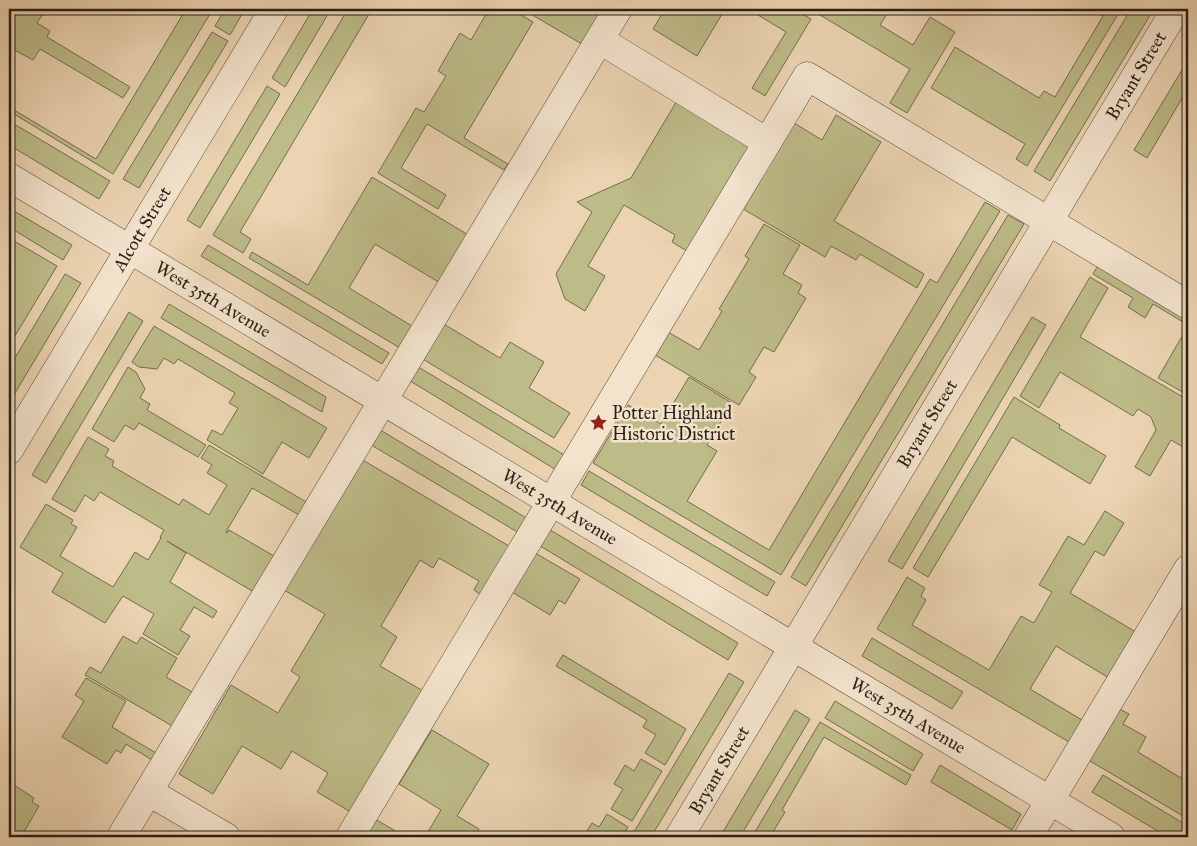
<svg xmlns="http://www.w3.org/2000/svg" width="1197" height="846" font-family="'IM FELL Great Primer',serif">
	<style>
		.green { fill: #bdbb88; stroke: #726d4e }
		.lines { fill: none; stroke-linecap: round; stroke-linejoin: round }
		.minor-casing { stroke: #594c3c; stroke-width: 29 }
		.minor { stroke: #f3e3cd; stroke-width: 28 }
		.labels { text-anchor: middle; stroke-width: 5; stroke-linejoin: round; paint-order: stroke }
		.street-label { font-size: 18px; fill: #281f14; stroke: #f3e3cd }
		.poi-label { font-size: 18px; fill: #281f14; stroke: #f3e3cd; text-anchor: start }
	</style>
	<rect width="100%" height="100%" fill="#ecd4b2"/>
	<filter id="stains"><feTurbulence type="fractalNoise" baseFrequency=".004" numOctaves="4"/><feColorMatrix values="0 0 0 0 .2 0 0 0 0 .09 0 0 0 0 .02 0 0 0 .5 -.17"/></filter>
	<radialGradient id="worn" r=".72"><stop offset=".6" stop-color="#630" stop-opacity="0"/><stop offset="1" stop-color="#630" stop-opacity=".3"/></radialGradient>
	<path class="green" d="M9 9H46L37 23 50 31 47 37 130 87 123 98 40 49 33 60 9 47Z
		M186 9H213L113 174 9 111V107L96 159Z
		M225 9H245L230 35 215 26Z
		M313 9H331L285 87 272 78Z
		M348 9H372L240 232 251 239 243 253 213 235Z
		M489 9H511L533 22 464 138 508 164 504 170 427 124 401 168 446 195 438 209 378 173 416 108 424 112 446 76 438 71 460 33 471 40Z
		M522 9H610L587 47Z
		M665 9H725L697 56 653 29Z
		M748 9H800L799 12 811 19 765 96 752 88 786 32Z
		M810 9H890L880 25 913 45 930 17 955 32 907 113 890 103 910 69Z
		M1091 9H1121L1027 166 1016 159 1025 144 931 88 955 47 1039 98 1044 91 1055 97 1103 16Z
		M1131 9H1147L1152 12 1050 181 1034 171Z
		M212 32 228 41 139 188 123 179Z
		M1188 60V88L1147 158 1134 150Z
		M267 86 280 94 200 228 187 220Z
		M678 99 754 145 690 253 672 242 675 235 624 205 588 266 605 276 585 311 565 299 556 274 592 212 577 202 631 178Z
		M836 115 881 142 834 221 924 274 917 288 860 254 856 260 831 246 825 257 738 206 789 120 822 140Z
		M9 121 110 181 99 199 9 145Z
		M372 177 470 236 442 284 375 244 349 288 417 329 405 351 249 258 252 252 308 285Z
		M985 202 1000 211 781 575 593 463 628 405 661 424 689 377 732 403 707 445 717 451 687 501 769 550 930 279 937 283Z
		M9 208 72 245 63 260 9 227Z
		M1008 215 1024 224 806 586 791 577Z
		M764 224 800 245 783 274 802 285 798 293 806 298 774 352 764 347 749 372 756 377 739 405 655 355 668 332 699 350 722 311 719 309 749 259 745 256Z
		M9 238 57 266 9 346Z
		M208 245 389 353 382 364 201 256Z
		M1099 264 1188 317V325L1153 304 1145 318 1128 307 1133 298 1093 274Z
		M65 274 81 283 9 403V368Z
		M1090 277 1108 288 1080 337 1188 400V450L1171 440 1150 476 1135 467 1156 430 1151 417 1138 409 1133 416 1060 372 1039 408 1020 396Z
		M169 304 326 397 322 412 161 318Z
		M129 312 143 321 46 483 32 475Z
		M1032 317 1046 325 902 569 888 561Z
		M442 323 500 358 510 342 544 362 529 388 570 413 554 438 421 358Z
		M154 326 327 428 309 458 282 442 263 474 207 440 212 430 222 435 238 408 229 403 235 393 178 359 174 364 164 358 157 369 139 367 132 362Z
		M1188 326V395L1158 378Z
		M415 365 566 456 558 471 407 379Z
		M128 367 136 372 145 389 140 398 150 404 147 410 206 445 198 457 139 423 134 430 125 425 114 442 92 429Z
		M1014 397 1060 425 1059 428 1106 456 1090 484 1012 437 928 577 913 568Z
		M377 428 528 519 519 533 368 443Z
		M88 437 109 449 105 456 114 461 112 466 179 505 183 499 209 515 227 485 207 473 212 465 201 458 209 445 308 503 301 516 252 488 226 532 227 533 229 530 274 556 254 592 167 541 186 553 170 582 217 611 213 618 194 607 180 630 190 636 178 655 143 634 154 614 123 596 105 623 52 592 63 573 20 547 46 504 73 520 71 524 77 527 60 556 113 587 135 552 148 560 161 538 160 537 164 530 100 492 94 501 85 495 75 512 52 499Z
		M361 459 509 546 480 594 474 590 479 581 439 558 433 568 420 560 381 626 397 637 380 666 425 692 354 814 317 792 328 773 292 751 281 769 242 746 213 794 179 774 231 685 278 713 300 677 291 671 325 614 284 590Z
		M589 471 775 582 767 596 581 485Z
		M1105 511 1124 523 1104 556 1095 551 1070 593 1136 632 1109 678 1056 646 1030 689 1082 720 1069 742 877 629 907 577 925 588 921 596 926 600 912 625 989 670 1021 616 1034 623 1052 592 1039 585 1068 536 1084 545Z
		M547 528 738 643 728 660 537 544Z
		M535 553 580 579 565 604 559 600 550 615 512 592Z
		M123 636 137 644 141 637 177 658 166 677 194 693 174 727 85 675 90 667 101 673Z
		M872 638 963 692 952 709 862 656Z
		M563 655 686 729 665 765 645 753 656 735 643 727 647 720 556 666Z
		M729 673 744 682 651 837H631Z
		M86 678 126 701 112 727 156 753 152 760 126 744 121 753 116 750 107 764 62 737 84 701 75 695Z
		M835 701 923 754 913 771 825 718Z
		M1116 707 1129 714 1123 724 1146 737 1138 752 1181 778 1188 766V819L1085 758Z
		M795 710 810 719 740 837H720Z
		M820 722 911 775 906 785 824 737 782 810 785 812 770 837H752Z
		M432 730 489 764 457 816 479 829 475 835 479 837H425L441 810 399 784Z
		M641 759 662 771 632 821 611 809 623 789 614 784 625 765 634 771Z
		M940 765 1021 814 1012 830 931 782Z
		M1103 775 1188 826V837H1168L1092 792Z
		M11 783 34 798 32 802 39 806 21 837H9V784Z
		M607 814 628 827 622 837H583L592 823 599 827Z
		M373 818 406 837H361Z"/>
	<g class="lines">
		<defs>
			<g id="minor">
				<path d="M600 40 767 142"/>
				<path id="s1" d="M9 177 1111 837"/>
				<path id="s2" d="M9 450 274 9"/>
				<path d="M149 792 226 837"/>
				<path d="M121 837 618 9"/>
				<path d="M350 837 807 76 1188 305"/>
				<path id="s3" d="M679 837 1176 9"/>
				<path d="M1028 837 1188 569"/>
			</g>
		</defs>
		<use href="#minor" class="minor-casing"/>
		<use href="#minor" class="minor"/>
	</g>
	<defs>
		<symbol id="sight-bare" viewBox="-9 -9 18 18"><path d="M0-6L1.8-2.2L6-1.7L2.9 1.2L3.7 5.4L0 3.3L-3.7 5.4L-2.9 1.2L-6-1.7L-1.8-2.2Z" fill="#8f2418" stroke="#f3e3cd" stroke-width="2.5" paint-order="stroke"/></symbol>
	</defs>
	<g fill-rule="evenodd">
		<use href="#sight-bare" x="586" y="410" width="25" height="25"/>
	</g>
	<g class="labels">
		<g class="street-label">
			<text dy="6" stroke="none"><textPath href="#s3" startOffset="888">Bryant Street</textPath></text>
			<text dy="6" stroke="none"><textPath href="#s2" startOffset="258">Alcott Street</textPath></text>
			<text dy="6" stroke="none"><textPath href="#s1" startOffset="238">West 35th Avenue</textPath></text>
			<text dy="6" stroke="none"><textPath href="#s3" startOffset="482">Bryant Street</textPath></text>
			<text dy="6" stroke="none"><textPath href="#s1" startOffset="642">West 35th Avenue</textPath></text>
			<text dy="6" stroke="none"><textPath href="#s1" startOffset="1048">West 35th Avenue</textPath></text>
			<text dy="6" stroke="none"><textPath href="#s3" startOffset="78">Bryant Street</textPath></text>
		</g>
		<g class="poi-label">
			<text x="612" y="419">Potter Highland<tspan x="612" dy="21">Historic District</tspan></text>
		</g>
	</g>
	<rect width="1197" height="846" fill="none" stroke="#ecd4b2" stroke-width="30"/>
	<rect x="10" y="10" width="1177" height="826" fill="none" stroke="#281f14" stroke-width="2.5"/>
	<rect x="15" y="15" width="1167" height="816" fill="none" stroke="#281f14"/>
	<rect width="100%" height="100%" filter="url(#stains)"/>
	<rect width="100%" height="100%" fill="url(#worn)"/>
</svg>
